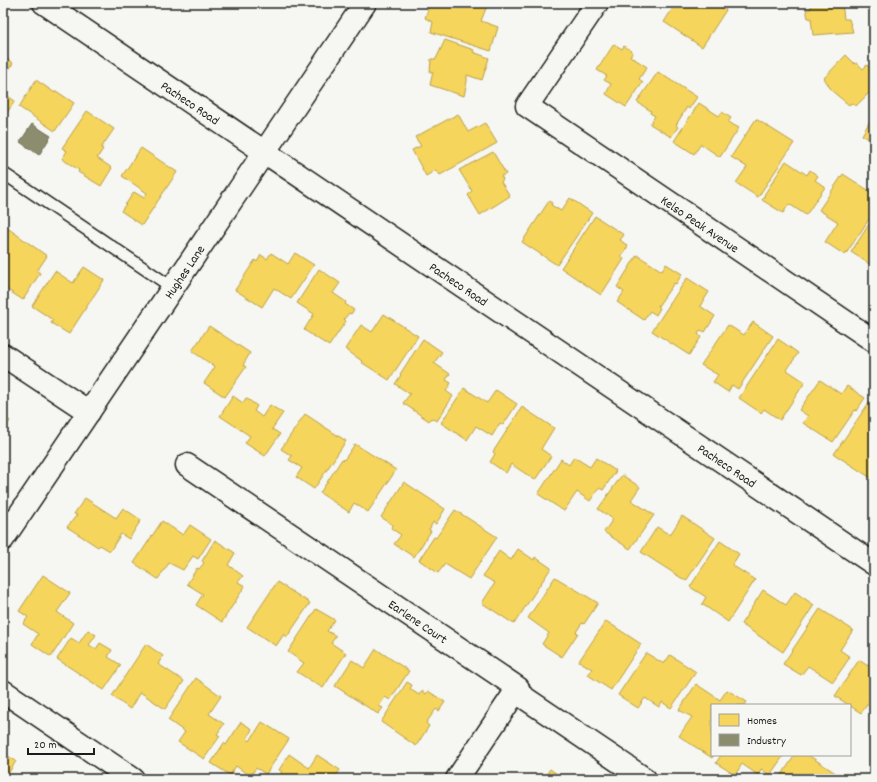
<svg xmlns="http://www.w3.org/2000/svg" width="877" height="782" font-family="Dekko,sans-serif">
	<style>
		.homes { fill: #f6d55c; stroke: #b59e49 }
		.industry { fill: #8c8c6e; stroke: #6a6a55 }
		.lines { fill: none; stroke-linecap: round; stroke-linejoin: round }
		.service-casing { stroke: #1c1c1c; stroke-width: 14 }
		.minor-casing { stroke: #1c1c1c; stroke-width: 25 }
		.tertiary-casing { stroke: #1c1c1c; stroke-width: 25 }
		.service { stroke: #f6f6f2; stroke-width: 11 }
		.minor { stroke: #f6f6f2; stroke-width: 22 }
		.tertiary { stroke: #f6f6f2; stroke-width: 22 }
		.labels { text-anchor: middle; stroke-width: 4; stroke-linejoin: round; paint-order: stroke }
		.street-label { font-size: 13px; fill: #1c1c1c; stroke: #f6f6f2 }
	</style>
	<rect width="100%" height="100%" fill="#f6f6f2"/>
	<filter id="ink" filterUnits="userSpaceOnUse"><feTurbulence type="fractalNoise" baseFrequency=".025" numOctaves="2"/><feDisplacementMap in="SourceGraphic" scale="8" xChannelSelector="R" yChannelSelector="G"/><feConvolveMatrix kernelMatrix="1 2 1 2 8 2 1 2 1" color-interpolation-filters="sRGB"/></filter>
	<g filter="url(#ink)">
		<path class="homes" d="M430 3H488L481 21 498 27 491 51 431 32 433 22 425 18Z
			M671 3H715L726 10 702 47 664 22 675 5Z
			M811 3H842L844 19H849L853 32 813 35 811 18H808L806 9H811Z
			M445 40 474 50 473 52 489 58 482 80 467 75V81L464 96 430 85 433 72H430L431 59H436Z
			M614 44 622 49 624 46 633 52 630 56 647 67 639 79 643 82 626 107 606 94 611 84 604 80 607 76 597 70Z
			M846 55 855 64 857 63 863 69 867 65 874 74V88L856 106 851 103 849 105 832 91 824 78Z
			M3 56 13 63 3 79Z
			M658 72 697 97 689 109 687 107 676 125 678 127 671 137 650 124 655 116 650 113 651 111 637 102Z
			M36 80 55 93 56 91 74 103 55 131 19 107Z
			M3 93 15 101 3 118Z
			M699 103 719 116 722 112 731 118 728 122 739 128 720 157 701 144 694 154 674 141Z
			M87 111 114 129 101 148 103 149 97 158 112 168 101 186 78 172 79 170 62 159 67 151 62 148Z
			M458 114 468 132 485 123 497 143 440 175 436 170 426 176 412 150 421 146 415 137Z
			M874 114V142L862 135Z
			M756 119 794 143 758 197 736 183 747 167 731 157Z
			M141 148 177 172 142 225 121 211 134 192 144 198 147 193 122 176Z
			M493 152 506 174 501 176 503 179 501 182 510 196 480 215 468 195 472 191 459 170Z
			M786 161 807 175 810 170 818 176 815 180 825 187 806 215 789 204 783 213 762 200 765 196 764 195Z
			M843 174 871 192 873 189 874 190V212L845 255 825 242 838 222 819 210Z
			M570 198 592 213 557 265 522 242 549 201 552 203 551 205 561 211Z
			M595 216 624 235 620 240 628 246 621 257 624 259 601 295 561 268Z
			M872 220 874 222V267L851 252Z
			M6 227 47 256 37 271 40 273 23 300 3 287V233Z
			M271 253 288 264 295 253 314 265 291 299 274 288 262 307 235 290 255 260 257 262 261 255 267 259Z
			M637 255 662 271 666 264 682 274 676 284 674 283 658 306 660 308 656 315 650 311 644 320 617 302 624 292 617 287Z
			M84 267 104 280 69 334 51 323 53 320 32 306 55 271 73 283Z
			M319 269 340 283 333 293 346 302 345 304 354 310 351 314 349 313 344 319 346 321 329 346 304 330 314 314 297 303Z
			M687 278 709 292 700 306 715 316 705 332 701 330 698 334 701 337 689 355 652 331Z
			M384 314 418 336 389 380 361 362 362 361 345 349 361 325 372 332Z
			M753 322 773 336 738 389 732 385 728 392 713 382 718 375 701 365 728 325 744 335Z
			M209 326 250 353 243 365 246 367 225 397 204 383 215 367 192 351Z
			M423 339 442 352 434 363 450 374 446 380 451 383 446 391 453 396 437 421 431 418 429 421 403 403 410 394 395 384 401 375 400 374Z
			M778 339 798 353 787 370 805 382 780 420 764 409 761 413 739 398Z
			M820 380 841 394 847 386 865 398 856 411 855 410 833 442 803 423 808 416 799 410Z
			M464 388 487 403 496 390 517 404 503 425 500 423 492 436 476 426 467 440 441 423Z
			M233 396 243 403 246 398 257 406 254 411 262 417 270 405 283 413 272 429 280 434 265 456 245 443 250 436 220 416Z
			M870 401 874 403V475L871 478 834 454Z
			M522 407 554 428 541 449 551 456 535 480 511 464 506 473 490 462 495 454 493 452Z
			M305 414 346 441 314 489 296 477 302 468 289 460 292 456 281 449Z
			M3 416 10 421 3 431Z
			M355 444 396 470 368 512 354 503 349 512 320 493 342 459 344 460Z
			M574 457 590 467 596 458 616 471 603 490 599 488 590 501 577 492 564 511 538 494 561 459 569 465Z
			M622 475 640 487 631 500 654 515 630 549 604 532 613 519 598 509Z
			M404 482 445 509 436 524 433 522 429 530 431 531 414 557 394 544 401 535 391 528 393 525 381 517Z
			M85 498 116 518 123 508 141 520 129 539 121 534 110 551 100 545 98 547 67 527 77 515 74 514Z
			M455 510 497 537 469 579 445 564 438 573 419 560 434 537 436 538Z
			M682 516 715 538 686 581 641 552 657 527 670 535Z
			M162 521 183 535 190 525 211 539 198 559 193 556 183 570 169 563 158 579 134 563Z
			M215 540 235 553 228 565 243 576 238 582 245 586 222 622 196 605 203 594 187 584 197 568 199 569 204 563 202 561Z
			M720 541 739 554 732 565 755 580 728 622 702 604 706 597 690 587Z
			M518 549 534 560 535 557 551 568 514 624 482 603 495 583 483 576 499 551 511 560Z
			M43 575 70 593 57 612 73 623 51 657 32 644 38 634 23 624 28 617 19 611Z
			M555 577 598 603 584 624 582 623 576 632 578 633 562 657 542 644 549 633 528 618Z
			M277 582 310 603 287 637 284 634 276 646 247 627Z
			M763 590 786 605 795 592 814 605 783 652 741 624Z
			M316 609 335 620 327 631 336 636 331 643 346 653 323 688 297 672 304 663 288 652Z
			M820 609 853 630 840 650 850 657 833 682 808 666 801 675 783 664Z
			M606 621 641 644 611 690 588 675 592 669 579 661Z
			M88 630 96 635 89 645 96 649 100 643 112 650 108 657 121 665 104 690 57 659 71 638 79 643Z
			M146 644 163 656 158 664 184 681 165 709 140 692 130 709 112 696Z
			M376 649 409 671 390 700 385 697 379 706 383 708 378 714 335 686 352 660 364 668Z
			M646 653 664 664 670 655 696 672 671 708 662 702 659 707 645 698 638 708 618 695Z
			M873 659 874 660V695L861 713 835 696 859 660 868 666Z
			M196 678 221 696 209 714 224 724 217 734 220 736 204 759 178 742 185 732 168 720Z
			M407 682 412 685 410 689 419 695 422 691 426 694 428 691 445 702 439 711 436 709 426 723 429 726 416 746 381 722Z
			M696 684 720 700 727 690 747 702 745 705H712V755H714L712 758 679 736 692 717 679 710Z
			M241 722 252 729 247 739 250 741 262 722 289 739 266 774 256 768 250 776 236 766 230 775 211 763 224 743 226 745Z
			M3 753 16 761 5 779H3Z
			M289 754 309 768 317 755 340 770 334 779H277L282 772 279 770Z
			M721 755H784L770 775 761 769 758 775 742 764 735 775 716 763Z
			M795 755H808L840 776 838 779H779Z
			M550 769 564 779H543Z"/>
		<path class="industry" d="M32 124 51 136 39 155 20 142Z"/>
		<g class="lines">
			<defs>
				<path id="service" d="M3 173 173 288"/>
				<g id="minor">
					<path id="s1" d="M597 3 527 106 874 341"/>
					<path d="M3 355 89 412"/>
					<path id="s2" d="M187 465 518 688 457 779"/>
					<path d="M3 691 133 779"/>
					<path d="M516 692 645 779"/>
				</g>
				<g id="tertiary">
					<path id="s3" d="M44 3 874 564"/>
					<path id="s4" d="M3 539 365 3"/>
				</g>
			</defs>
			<use href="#service" class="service-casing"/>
			<use href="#minor" class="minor-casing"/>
			<use href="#tertiary" class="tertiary-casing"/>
			<use href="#service" class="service"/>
			<use href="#minor" class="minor"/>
			<use href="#tertiary" class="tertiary"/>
		</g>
	</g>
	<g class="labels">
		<g class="street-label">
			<text dy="5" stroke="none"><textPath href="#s3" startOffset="177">Pacheco Road</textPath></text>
			<text dy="5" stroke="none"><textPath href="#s1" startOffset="334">Kelso Peak Avenue</textPath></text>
			<text dy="5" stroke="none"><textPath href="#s4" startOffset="323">Hughes Lane</textPath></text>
			<text dy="5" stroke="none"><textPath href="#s3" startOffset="501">Pacheco Road</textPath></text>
			<text dy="5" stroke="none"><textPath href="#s3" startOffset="825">Pacheco Road</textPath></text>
			<text dy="5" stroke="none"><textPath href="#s2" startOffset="279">Earlene Court</textPath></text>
		</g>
	</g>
	<rect width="877" height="782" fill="none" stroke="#f6f6f2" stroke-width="16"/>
	<rect x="8" y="8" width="861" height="766" fill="none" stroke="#1c1c1c" stroke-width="1.5" filter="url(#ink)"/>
	<rect x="711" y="704" width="140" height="52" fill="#f6f6f2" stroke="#9f9f9c"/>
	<rect x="719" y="714" width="20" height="12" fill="#f6d55c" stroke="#9f9f9c"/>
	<text x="747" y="724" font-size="12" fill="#1c1c1c">Homes</text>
	<rect x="719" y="734" width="20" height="12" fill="#8c8c6e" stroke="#9f9f9c"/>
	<text x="747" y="744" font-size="12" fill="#1c1c1c">Industry</text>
	<path d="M28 748v6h66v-6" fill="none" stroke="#1c1c1c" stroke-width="2"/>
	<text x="34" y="748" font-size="12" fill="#1c1c1c" stroke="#f6f6f2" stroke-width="3" paint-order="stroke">20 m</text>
</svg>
